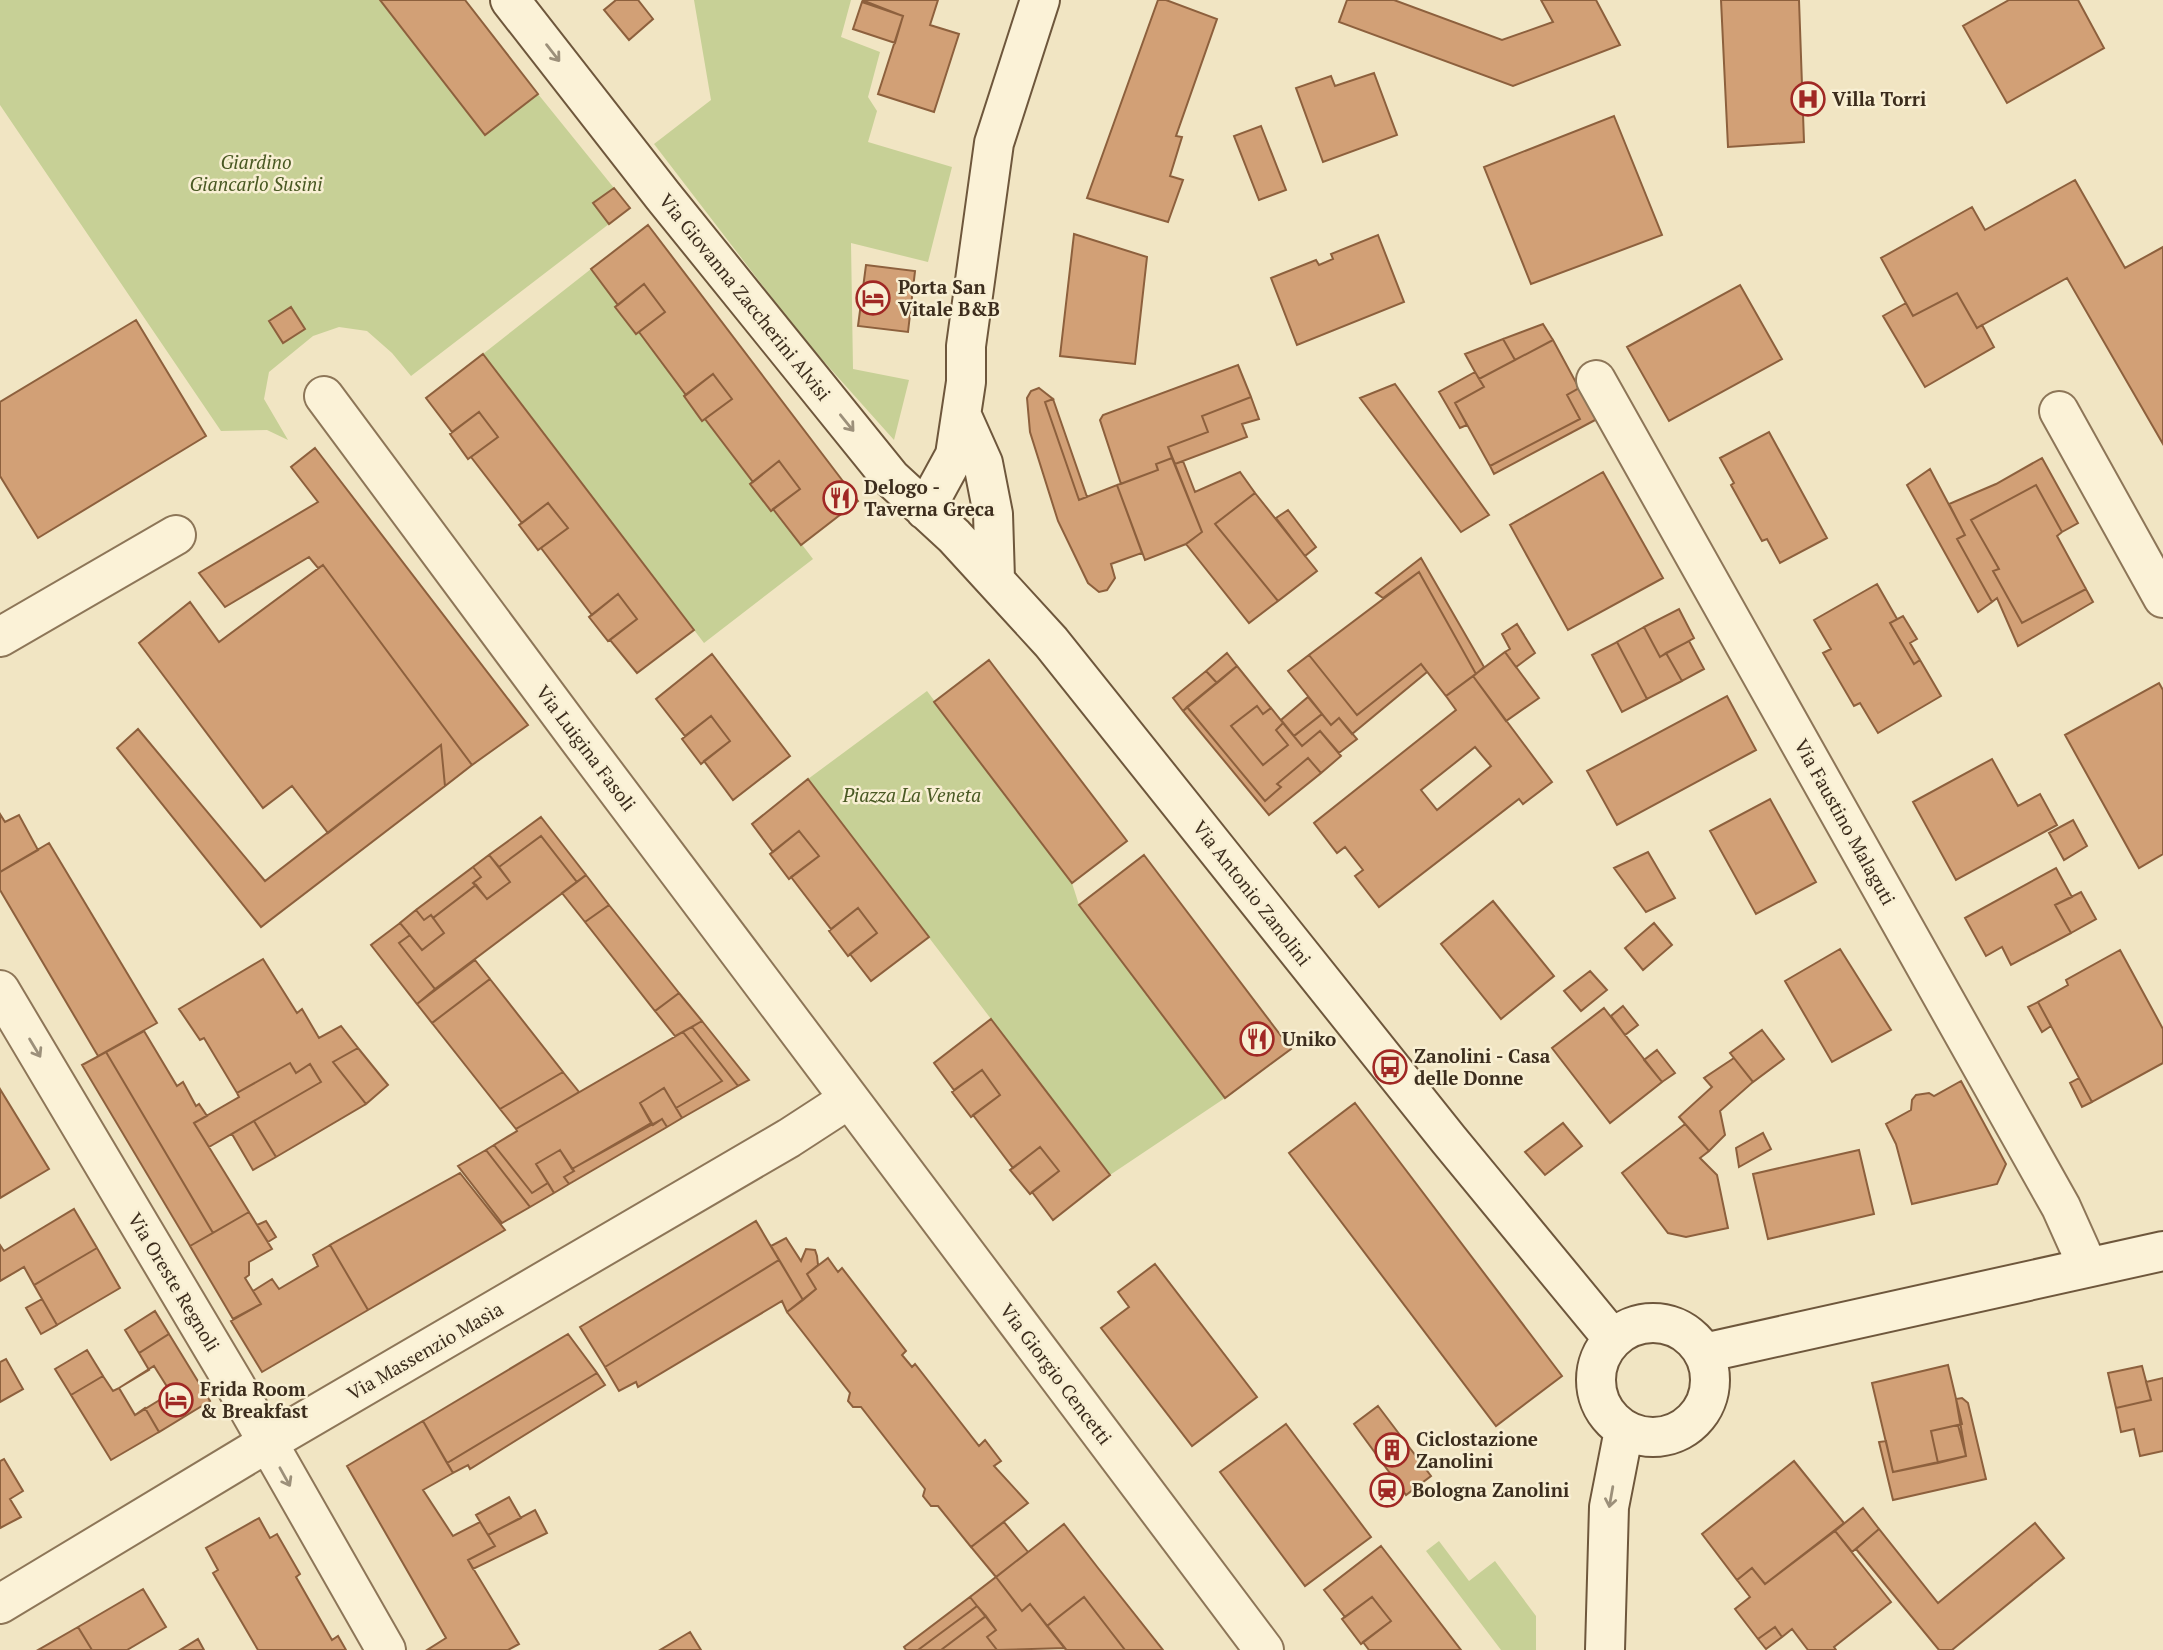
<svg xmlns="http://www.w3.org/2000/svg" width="2163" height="1650" font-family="'PT Serif',serif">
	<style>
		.green { fill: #c7d096 }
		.building { fill: #d2a076; stroke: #8d603d; stroke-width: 2; fill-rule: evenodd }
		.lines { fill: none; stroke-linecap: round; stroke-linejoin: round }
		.street-casing { stroke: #8d7658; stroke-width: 42 }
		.secondary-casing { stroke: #6e573c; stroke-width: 42 }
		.street { stroke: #fbf2d7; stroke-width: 38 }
		.secondary { stroke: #fbf2d7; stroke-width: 38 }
		.oneway { stroke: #9c907a }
		.labels { text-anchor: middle; stroke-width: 5; stroke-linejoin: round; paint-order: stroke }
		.poi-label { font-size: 19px; font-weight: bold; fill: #3c2d1d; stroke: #f8efd3; text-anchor: start }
		.park-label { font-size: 19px; font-style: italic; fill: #495923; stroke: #f8efd3 }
		.street-label { font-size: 19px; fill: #3c2d1d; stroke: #f8efd3 }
	</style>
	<rect width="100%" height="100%" fill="#f1e5c3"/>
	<path class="green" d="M0 0H380L485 135 538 94 614 188 594 203 609 224 411 376 392 353 367 331 339 327 313 336 269 372 264 399 288 440 267 430 221 431 0 105Z
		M694 0H851L841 37 880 52 868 97 877 111 868 142 952 167 928 262 851 243 853 369 909 380 894 440 802 337 654 144 711 100Z
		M591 269 813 559 704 643 483 354Z
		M927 691 1072 883 1079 905 1225 1098 1110 1175 808 779Z
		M1439 1541 1469 1581 1495 1561 1536 1616V1650H1501L1426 1551Z"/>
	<path class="building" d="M380 0H465L538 94 485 135Z
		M616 0H638L653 19 629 40 604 10Z
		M862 0H938L930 25 959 34 934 112 878 94 903 16Z
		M1158 0H1166L1217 19 1176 136 1182 137 1170 176 1183 180 1168 222 1087 198Z
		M1347 0H1394L1502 40 1553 22 1541 0H1596L1620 45 1513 86 1339 22Z
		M1721 0H1799L1804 142 1728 147Z
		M2009 0H2078L2104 48 2007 103 1963 26Z
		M862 2 903 16 895 43 853 29Z
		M1374 73 1397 135 1323 162 1296 88 1331 76 1335 86Z
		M1614 116 1662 235 1531 284 1484 167Z
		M1261 126 1286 190 1259 200 1234 136Z
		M2075 180 2125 268 2163 247V444L2067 278 1977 328 1957 293 1913 316 1881 258 1972 207 1985 230Z
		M614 188 630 208 609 224 593 203Z
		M648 225 858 501 801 545 773 509 800 489 779 461 753 482 705 419 732 399 713 374 686 395 639 332 665 312 644 284 618 305 591 269Z
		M1074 234 1147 257 1135 364 1060 356Z
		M1378 235 1404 302 1297 345 1271 278 1316 260 1319 265 1333 259 1331 254Z
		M866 265 915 271 908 332 858 326Z
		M644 284 665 312 636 334 615 307Z
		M1740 285 1782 359 1669 421 1627 347Z
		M1957 293 1977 328 1982 325 1994 347 1925 387 1883 316 1906 303 1913 316Z
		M291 307 305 329 283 343 269 321Z
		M136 320 206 436 38 538 0 476V402Z
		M1543 324 1553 340 1515 360 1503 339Z
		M1503 339 1515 360 1479 379 1465 354Z
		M1553 340 1579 388 1567 395 1580 419 1490 466 1455 403 1484 387 1479 379Z
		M483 354 694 630 637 673 610 640 637 619 618 594 592 615 541 548 568 528 548 503 522 523 471 457 498 437 479 412 452 432 426 398Z
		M1238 365 1251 397 1202 416 1208 432 1168 447 1172 458 1156 464 1158 470 1121 484 1100 420 1103 415Z
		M1475 372 1484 387 1455 403 1467 425 1460 428 1439 392Z
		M713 374 732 399 702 421 684 396Z
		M1395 384 1489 515 1461 532 1360 398Z
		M1039 388 1053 399 1045 402 1079 500 1117 485 1142 553 1111 564 1115 578 1107 590 1099 592 1088 583 1058 521 1030 432 1027 398 1031 391Z
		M1579 388 1597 419 1494 474 1490 466 1580 419 1567 395Z
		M1251 397 1259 419 1242 424 1247 437 1175 464 1168 447 1208 432 1202 416Z
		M1053 399 1087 497 1079 500 1045 402Z
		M479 412 498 437 468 459 450 434Z
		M1769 432 1827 538 1780 563 1767 539 1762 541 1731 485 1734 483 1720 458Z
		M315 448 528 725 472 765 323 565 318 568 309 557 225 607 199 573 318 502 291 467Z
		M1172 458 1202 532 1186 544 1145 560 1117 485 1158 470 1156 464Z
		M2042 458 2078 523 2062 532 2036 485 1971 520 1999 569 1993 571 2022 623 2086 589 2093 602 2018 646 1997 598 1992 602 1957 539 1965 535 1949 504 1996 484Z
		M779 461 800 489 771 511 750 484Z
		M1183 461 1195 492 1240 472 1255 493 1215 524 1278 601 1249 623 1186 544 1202 532 1175 464Z
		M1930 469 1965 535 1957 539 1992 602 1978 612 1907 485Z
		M1603 472 1663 578 1568 630 1510 525Z
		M2036 485 2062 532 2057 536 2086 589 2022 623 1993 571 1999 569 1971 520Z
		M1255 493 1317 571 1278 601 1215 524Z
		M548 503 568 528 538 550 519 525Z
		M1288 510 1316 547 1305 556 1276 518Z
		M1421 558 1484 667 1476 674 1419 572 1383 598 1376 593Z
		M323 565 472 765 445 786 441 745 328 833 292 786 263 808 139 643 190 602 219 642Z
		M1419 572 1476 674 1446 696 1421 664 1357 715 1309 655Z
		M1877 584 1897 619 1890 623 1914 664 1920 660 1941 696 1878 733 1860 703 1854 706 1823 653 1831 649 1814 620Z
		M618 594 637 619 608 641 589 617Z
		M1679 609 1694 638 1660 657 1644 627Z
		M1903 616 1917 639 1910 643 1920 660 1914 664 1890 623Z
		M1517 624 1535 653 1516 667 1505 652 1510 649 1502 634Z
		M1644 627 1660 657 1666 653 1682 681 1647 699 1617 642Z
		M1689 641 1704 669 1682 681 1666 653Z
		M1617 642 1647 699 1622 712 1592 655Z
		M1505 652 1539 698 1506 721 1473 676Z
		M1227 653 1237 666 1217 683 1206 671Z
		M712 654 790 756 733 800 704 761 730 741 711 716 685 736 656 699Z
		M1309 655 1357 715 1421 664 1427 672 1352 734 1339 718 1331 725 1288 671Z
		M989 660 1127 841 1072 883 934 702Z
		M1237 666 1271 708 1263 714 1257 706 1231 726 1263 765 1288 745 1276 730 1283 723 1302 746 1320 731 1341 756 1321 773 1308 758 1277 784 1281 787 1265 801 1187 707Z
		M1206 671 1217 683 1183 711 1173 698Z
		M1473 676 1552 782 1523 804 1519 799 1379 907 1355 876 1363 870 1345 847 1337 853 1314 823 1456 710 1446 696ZM1475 747 1491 766 1437 810 1421 790Z
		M2159 683 2163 690V854L2139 868 2065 735Z
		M1727 696 1756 750 1617 825 1587 771Z
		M1308 697 1322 714 1294 736 1281 720Z
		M1257 706 1263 714 1271 708 1283 723 1276 730 1288 745 1263 765 1231 726Z
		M1187 707 1265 801 1281 787 1277 784 1308 758 1321 773 1269 815 1183 711Z
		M1322 714 1331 725 1339 718 1357 739 1339 753 1320 731 1302 746 1294 736Z
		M711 716 730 741 701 764 682 739Z
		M138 729 265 881 441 745 445 786 261 927 117 748Z
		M1992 759 2018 806 2040 794 2057 825 1956 880 1913 802Z
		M808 779 929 937 871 981 850 954 877 933 858 908 831 929 791 877 819 856 799 831 773 852 752 824Z
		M1770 799 1816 882 1756 914 1710 831Z
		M0 814 5 822 19 815 38 850 0 872Z
		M541 817 586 875 577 882 541 836 499 867 489 855Z
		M2073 820 2087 846 2064 860 2049 833Z
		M799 831 819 856 789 879 770 854Z
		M541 836 577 882 435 989 399 943 410 935 422 950 444 933 433 918 476 885 487 899 510 882 499 867Z
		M49 843 157 1023 98 1056 0 890V872Z
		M1648 852 1675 898 1646 912 1614 868Z
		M489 855 510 882 487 899 473 883 481 877 473 867Z
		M1144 855 1291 1049 1225 1098 1079 905Z
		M473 867 481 877 473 883 476 885 433 918 431 915 424 920 416 910Z
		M2056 868 2072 897 2055 905 2071 933 2011 965 2002 947 1986 956 1965 918Z
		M586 875 609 905 585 922 562 893Z
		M2081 892 2096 919 2071 933 2055 905Z
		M1493 901 1554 976 1501 1019 1441 944Z
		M609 905 679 993 655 1011 585 922Z
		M858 908 877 933 848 956 829 931Z
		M416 910 424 920 431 915 444 933 422 950 400 923Z
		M400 923 410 935 399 943 435 989 417 1004 371 945Z
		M1654 923 1672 945 1643 970 1625 948Z
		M1840 949 1891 1030 1832 1062 1785 981Z
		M2120 950 2163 1029V1063L2092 1102 2038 1002 2068 985 2066 980Z
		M263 959 297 1013 302 1009 319 1038 341 1026 358 1048 333 1062 366 1104 276 1157 254 1121 321 1082 310 1064 296 1073 290 1063 237 1093 204 1038 200 1040 179 1009Z
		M475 960 490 979 432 1023 417 1004Z
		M1590 971 1607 990 1581 1011 1564 991Z
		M490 979 563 1072 500 1109 432 1023Z
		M679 993 702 1021 675 1036 655 1011Z
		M2038 1002 2051 1026 2042 1032 2028 1007Z
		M1623 1006 1638 1025 1625 1035 1611 1016Z
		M1604 1008 1662 1082 1610 1123 1552 1048Z
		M991 1019 1110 1175 1053 1220 1032 1192 1059 1171 1040 1147 1013 1168 973 1115 1000 1095 982 1070 954 1090 934 1063Z
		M702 1021 749 1080 738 1086 692 1027Z
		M692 1027 738 1086 682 1118 676 1108 722 1081 683 1032Z
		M1762 1030 1784 1059 1753 1082 1730 1053Z
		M144 1031 177 1086 183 1082 196 1106 199 1104 207 1116 194 1123 249 1212 213 1233 106 1052Z
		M683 1032 722 1081 676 1108 664 1088 640 1103 651 1123 572 1169 560 1150 536 1164 548 1183 532 1193 494 1145 517 1131 516 1129Z
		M358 1048 388 1085 366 1104 333 1062Z
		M1657 1050 1675 1073 1662 1082 1644 1060Z
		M106 1052 213 1233 190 1246 82 1065Z
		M1734 1058 1753 1082 1720 1111 1725 1135 1709 1151 1679 1117 1712 1087 1704 1078Z
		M290 1063 296 1073 310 1064 321 1082 209 1147 194 1123 239 1097 237 1093Z
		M982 1070 1000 1095 971 1117 952 1092Z
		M563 1072 579 1092 516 1129 500 1109Z
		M2079 1078 2092 1102 2082 1107 2070 1083Z
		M1961 1081 2006 1164 1997 1184 1912 1204 1896 1144 1886 1124 1911 1110 1912 1100 1916 1095 1929 1093 1934 1096Z
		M664 1088 682 1118 667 1127 662 1119 653 1125 640 1103Z
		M0 1089 49 1169 0 1198Z
		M1355 1103 1562 1376 1496 1426 1289 1153Z
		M662 1119 667 1127 569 1184 564 1177 574 1171 572 1169Z
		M254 1121 276 1157 253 1170 232 1134Z
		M1563 1123 1582 1146 1545 1175 1525 1152Z
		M1685 1124 1709 1151 1700 1158 1717 1175 1728 1228 1686 1237 1668 1233 1622 1173Z
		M1763 1133 1771 1149 1739 1167 1736 1148Z
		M494 1145 532 1193 548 1183 554 1193 530 1207 486 1150Z
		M1040 1147 1059 1171 1030 1194 1010 1170Z
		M486 1150 530 1207 502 1223 458 1166Z
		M560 1150 574 1171 564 1177 569 1184 554 1193 536 1164Z
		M1859 1150 1874 1214 1768 1239 1753 1174Z
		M460 1173 505 1230 368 1310 330 1245Z
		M74 1209 97 1248 34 1285 24 1267 0 1281V1245L4 1251Z
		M249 1212 272 1249 249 1262V1275L245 1278 261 1304 233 1319 190 1246Z
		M266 1221 276 1237 268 1242 257 1225Z
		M756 1221 779 1260 605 1367 580 1327Z
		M786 1238 801 1261 806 1249 815 1250 817 1256 818 1265 807 1274 816 1289 803 1300 771 1246Z
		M330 1245 368 1310 262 1372 231 1321 261 1304 253 1291 272 1279 279 1289 318 1266 313 1255Z
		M97 1248 120 1288 57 1325 34 1285Z
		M828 1258 838 1272 842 1268 906 1351 902 1355 912 1367 915 1364 979 1446 985 1440 1001 1461 994 1466 1028 1503 971 1547 938 1506H931L923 1496 925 1489 861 1407H853L848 1401 850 1393 787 1312 816 1289 807 1274Z
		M779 1260 803 1300 787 1312 782 1301 638 1387 636 1382 619 1391 605 1367Z
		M1155 1264 1257 1397 1192 1446 1101 1328 1129 1307 1118 1292Z
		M42 1299 57 1325 41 1334 26 1308Z
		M155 1311 169 1334 139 1353 125 1330Z
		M169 1334 210 1401 159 1432 145 1408 135 1415 119 1388 149 1370 139 1353Z
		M568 1334 597 1373 447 1463 423 1421Z
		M87 1350 103 1376 71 1395 55 1369Z
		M6 1359 23 1389 0 1402V1362Z
		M1948 1365 1962 1424 1931 1431 1938 1463 1893 1472 1872 1383Z
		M154 1366 171 1393 135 1415 119 1388Z
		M2142 1366 2151 1400 2116 1408 2108 1373Z
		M597 1373 605 1385 470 1469 468 1465 453 1473 447 1463Z
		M103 1376 113 1391 119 1388 135 1415 145 1408 159 1432 111 1460 71 1395Z
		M2163 1378V1451L2140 1456 2134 1429 2121 1432 2116 1408 2151 1400 2146 1382Z
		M1962 1398 1968 1403 1986 1479 1893 1500 1879 1442 1886 1441 1893 1472 1966 1456 1956 1399Z
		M1378 1406 1431 1476 1406 1495 1354 1424Z
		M423 1421 453 1473 423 1490 453 1536 480 1522 495 1546 468 1560 519 1644 508 1650H427L446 1638 347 1466Z
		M1286 1424 1371 1537 1305 1586 1220 1472Z
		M1958 1425 1966 1456 1938 1463 1931 1431Z
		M4 1459 23 1491 10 1499 21 1517 0 1528V1461Z
		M1794 1461 1844 1523 1765 1584 1752 1568 1737 1580 1702 1534Z
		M509 1497 521 1518 488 1535 476 1515Z
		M1863 1508 1879 1529 1852 1552 1835 1531Z
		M535 1510 547 1533 473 1569 468 1560 495 1546 488 1535Z
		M259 1518 270 1538 277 1534 300 1574 296 1577 332 1640 338 1636 346 1650H258L213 1573 218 1570 206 1548Z
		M1004 1522 1028 1552 996 1577 971 1547Z
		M2035 1523 2064 1558 1952 1650H1939L1856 1549 1879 1529 1938 1603Z
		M1064 1524 1098 1568 1163 1650H1125L1084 1597 1047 1626 1030 1604 1022 1611 996 1577Z
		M1835 1531 1891 1602 1834 1647 1836 1650H1808L1792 1629 1782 1637 1775 1627 1758 1639 1735 1609 1750 1597 1737 1580 1752 1568 1765 1584Z
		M1381 1546 1461 1650H1369L1363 1642 1391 1621 1372 1597 1345 1617 1324 1590Z
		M996 1577 1022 1611 1030 1604 1065 1648 997 1650 987 1637 996 1630 970 1597Z
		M143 1589 166 1627 127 1650H92L78 1627Z
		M970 1597 977 1606 918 1650H906L904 1647Z
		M1084 1597 1125 1650H1066L1047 1626Z
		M1372 1597 1391 1621 1361 1644 1342 1619Z
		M977 1606 986 1616 941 1650H918Z
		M986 1616 996 1630 987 1637 997 1650H941Z
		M78 1627 92 1650H38Z
		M1775 1627 1782 1637 1766 1649 1758 1639Z
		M690 1632 701 1650H660Z
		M198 1639 204 1650H180Z"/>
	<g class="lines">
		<defs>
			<path id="street" d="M1596 380 2061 1207 2088 1267
				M324 396 578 738 1264 1650
				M2059 411 2163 598
				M0 637 176 535
				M0 990 235 1385 386 1650
				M0 1604 267 1443 789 1138 849 1099"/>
			<path id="secondary" d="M510 0 663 196 891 478 954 536 1051 642 1449 1140 1613 1339
				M962 416 983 463 993 514 995 579
				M925 510 955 455 966 382V346L994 143 1040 0
				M1596 1380a57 57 0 1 1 114 0a57 57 0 1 1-114 0Z
				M1704 1353 2163 1251
				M1605 1650 1609 1507 1624 1430"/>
		</defs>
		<use href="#street" class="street-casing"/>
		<use href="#secondary" class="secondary-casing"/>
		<use href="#street" class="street"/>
		<use href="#secondary" class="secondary"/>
	</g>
	<defs><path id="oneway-shaft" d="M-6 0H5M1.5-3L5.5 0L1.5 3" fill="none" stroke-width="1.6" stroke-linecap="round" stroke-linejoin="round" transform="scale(1.75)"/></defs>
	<g class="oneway">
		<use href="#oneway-shaft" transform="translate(553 53) rotate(52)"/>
		<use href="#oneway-shaft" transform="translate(847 423) rotate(51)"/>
		<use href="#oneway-shaft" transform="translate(35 1048) rotate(59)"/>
		<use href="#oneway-shaft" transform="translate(285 1477) rotate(61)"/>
		<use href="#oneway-shaft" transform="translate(1611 1497) rotate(100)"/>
	</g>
	<defs>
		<symbol id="hospital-ring" viewBox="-11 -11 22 22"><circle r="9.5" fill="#f8efd3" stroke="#a02824" stroke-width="1.5"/><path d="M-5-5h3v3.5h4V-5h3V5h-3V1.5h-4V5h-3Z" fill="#a02824"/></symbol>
		<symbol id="hotel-ring" viewBox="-11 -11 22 22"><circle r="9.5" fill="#f8efd3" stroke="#a02824" stroke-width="1.5"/><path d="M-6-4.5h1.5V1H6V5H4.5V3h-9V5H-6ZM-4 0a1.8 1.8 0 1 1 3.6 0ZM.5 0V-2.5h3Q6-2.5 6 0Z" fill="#a02824"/></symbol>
		<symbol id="restaurant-ring" viewBox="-11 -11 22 22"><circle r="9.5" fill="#f8efd3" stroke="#a02824" stroke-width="1.5"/><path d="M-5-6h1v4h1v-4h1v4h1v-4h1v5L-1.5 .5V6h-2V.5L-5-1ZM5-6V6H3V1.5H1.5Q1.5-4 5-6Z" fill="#a02824"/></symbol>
		<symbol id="bus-ring" viewBox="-11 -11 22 22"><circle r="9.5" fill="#f8efd3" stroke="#a02824" stroke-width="1.5"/><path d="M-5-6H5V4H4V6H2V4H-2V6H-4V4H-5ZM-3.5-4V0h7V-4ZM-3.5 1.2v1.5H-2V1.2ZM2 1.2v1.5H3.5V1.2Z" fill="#a02824"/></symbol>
		<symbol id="building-ring" viewBox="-11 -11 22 22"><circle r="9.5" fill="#f8efd3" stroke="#a02824" stroke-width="1.5"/><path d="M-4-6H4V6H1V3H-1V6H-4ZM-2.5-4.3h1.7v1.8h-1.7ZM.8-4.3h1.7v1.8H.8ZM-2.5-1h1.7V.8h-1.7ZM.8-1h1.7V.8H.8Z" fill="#a02824"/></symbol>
		<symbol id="station-ring" viewBox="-11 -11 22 22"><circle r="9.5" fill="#f8efd3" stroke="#a02824" stroke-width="1.5"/><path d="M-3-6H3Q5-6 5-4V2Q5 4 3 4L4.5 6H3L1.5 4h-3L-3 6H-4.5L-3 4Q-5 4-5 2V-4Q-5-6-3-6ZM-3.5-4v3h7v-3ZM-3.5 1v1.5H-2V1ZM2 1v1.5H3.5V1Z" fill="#a02824"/></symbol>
	</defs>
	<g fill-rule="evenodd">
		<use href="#hospital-ring" x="1789" y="80" width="38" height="38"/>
		<use href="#hotel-ring" x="854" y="279" width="38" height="38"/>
		<use href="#restaurant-ring" x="821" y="479" width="38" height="38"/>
		<use href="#restaurant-ring" x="1238" y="1020" width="38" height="38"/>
		<use href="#bus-ring" x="1371" y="1048" width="38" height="38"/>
		<use href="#hotel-ring" x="157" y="1381" width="38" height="38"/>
		<use href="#building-ring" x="1373" y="1431" width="38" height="38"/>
		<use href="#station-ring" x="1368" y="1471" width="38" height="38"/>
	</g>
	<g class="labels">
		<g class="poi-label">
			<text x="1832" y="106">Villa Torri</text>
			<text x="898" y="294">Porta San<tspan x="898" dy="22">Vitale B&amp;B</tspan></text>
			<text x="864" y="494">Delogo -<tspan x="864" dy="22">Taverna Greca</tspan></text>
			<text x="1282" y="1046">Uniko</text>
			<text x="1414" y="1063">Zanolini - Casa<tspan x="1414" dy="22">delle Donne</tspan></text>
			<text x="200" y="1396">Frida Room<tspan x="200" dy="22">&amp; Breakfast</tspan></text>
			<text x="1416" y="1446">Ciclostazione<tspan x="1416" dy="22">Zanolini</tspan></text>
			<text x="1412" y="1497">Bologna Zanolini</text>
		</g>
		<g class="park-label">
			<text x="256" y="169">Giardino<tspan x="256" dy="22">Giancarlo Susini</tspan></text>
			<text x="912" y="802">Piazza La Veneta</text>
		</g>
		<g class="street-label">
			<text transform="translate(745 297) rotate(51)" y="7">Via Giovanna Zaccherini Alvisi</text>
			<text transform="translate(586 748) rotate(53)" y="7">Via Luigina Fasoli</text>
			<text transform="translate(1845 822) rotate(61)" y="7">Via Faustino Malaguti</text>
			<text transform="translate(1252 893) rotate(52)" y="7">Via Antonio Zanolini</text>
			<text transform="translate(174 1282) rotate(59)" y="7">Via Oreste Regnoli</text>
			<text transform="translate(425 1351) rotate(-30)" y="7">Via Massenzio Masìa</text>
			<text transform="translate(1056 1374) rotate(53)" y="7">Via Giorgio Cencetti</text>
		</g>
	</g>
</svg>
